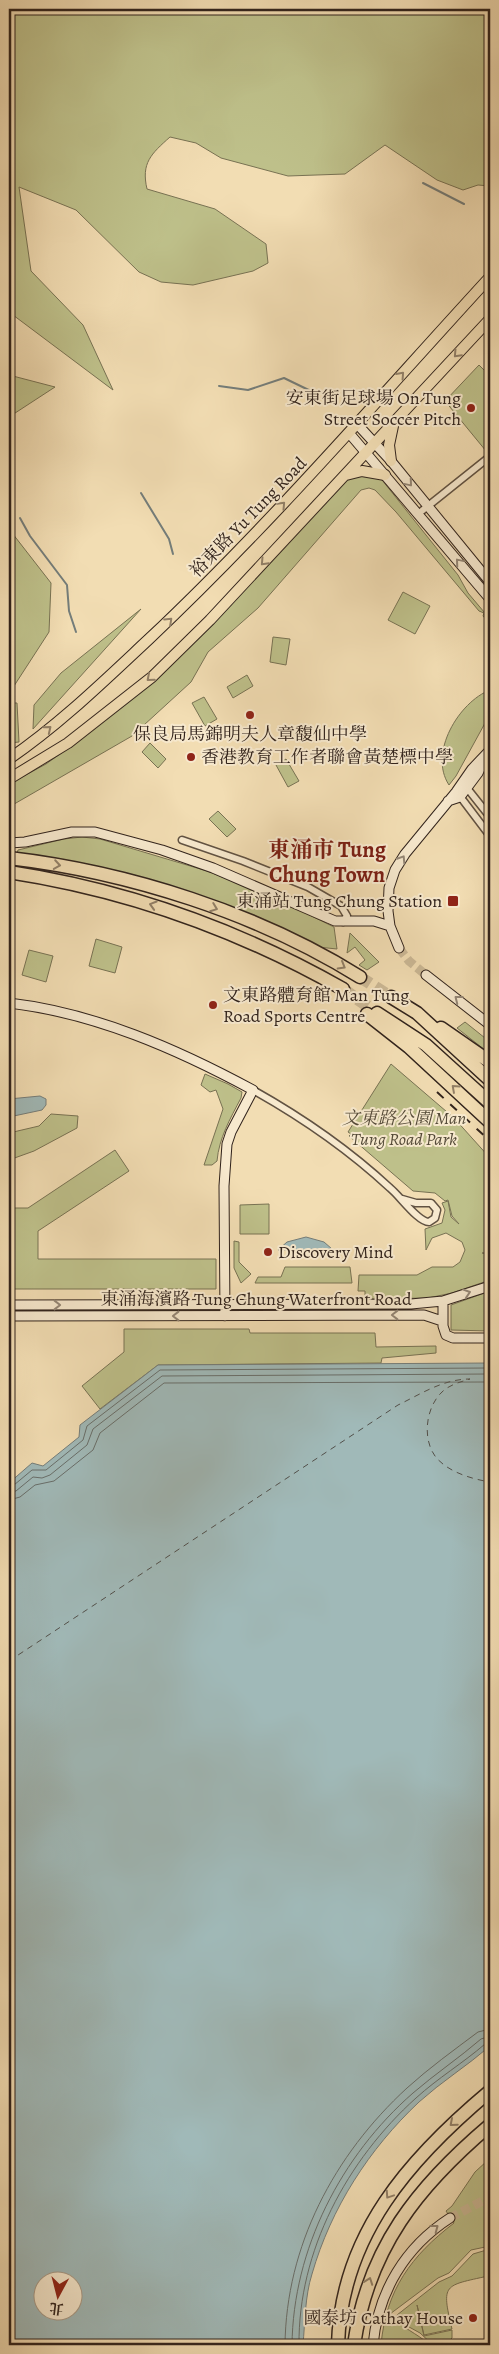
<svg xmlns="http://www.w3.org/2000/svg" width="499" height="2354" font-family="Alegreya,'Noto Serif TC',serif">
	<style>
		.green { fill: #bec08a; stroke: #787253 }
		.water { fill: #a0b9b8; stroke: #747d7a; fill-rule: evenodd }
		.lines { fill: none; stroke-linecap: round; stroke-linejoin: round }
		.shore { stroke: #686e6a; stroke-width: 1 }
		.stream { stroke: #747d7a; stroke-width: 2 }
		.ferry { stroke: #52504b; stroke-width: 1; stroke-dasharray: 6 5; stroke-linecap: butt }
		.secondary-tunnel { stroke: #cbb895; stroke-width: 9; stroke-dasharray: 9 4.5; stroke-linecap: butt }
		.highway-tunnel { stroke: #cbb895; stroke-width: 12; stroke-dasharray: 12 6; stroke-linecap: butt }
		.street-casing { stroke: #615242; stroke-width: 9 }
		.secondary-casing { stroke: #31231c; stroke-width: 11 }
		.primary-casing { stroke: #31231c; stroke-width: 12 }
		.highway-casing { stroke: #31231c; stroke-width: 15 }
		.street { stroke: #f7e9ce; stroke-width: 6 }
		.secondary { stroke: #f7e9ce; stroke-width: 9 }
		.primary { stroke: #f2ddb3; stroke-width: 10 }
		.highway { stroke: #f2ddb3; stroke-width: 12 }
		.rail { stroke: #31231c; stroke-width: 2; stroke-dasharray: 9 9; stroke-linecap: butt }
		.oneway { stroke: #928068 }
		.oneway2 { stroke: #948675 }
		.poi-dot { fill: #8f2418; stroke: #f7e9ce; stroke-width: 2 }
		.labels { text-anchor: middle; stroke-width: 4; stroke-linejoin: round; paint-order: stroke }
		.poi-label { font-size: 18px; fill: #31231c; stroke: #f7e9ce; text-anchor: end }
		.street-label { font-size: 18px; fill: #31231c; stroke: #f7e9ce }
		.park-label { font-size: 18px; font-style: italic; fill: #544a38; stroke: #f7e9ce }
		.district-label { font-size: 22px; font-weight: bold; fill: #7a1f14; stroke: #f7e9ce }
	</style>
	<rect width="100%" height="100%" fill="#f2ddb3"/>
	<filter id="stains"><feTurbulence type="fractalNoise" baseFrequency=".004" numOctaves="4"/><feColorMatrix values="0 0 0 0 .2 0 0 0 0 .09 0 0 0 0 .02 0 0 0 .5 -.17"/></filter>
	<radialGradient id="worn" r=".72"><stop offset=".6" stop-color="#630" stop-opacity="0"/><stop offset="1" stop-color="#630" stop-opacity=".3"/></radialGradient>
	<path class="green" d="M9 9H490V186L478 185 463 190 437 180 385 145 345 174 288 176 221 158 196 143 170 137C151 154 141 163 147 189L215 209 266 244 268 263 253 271 193 285 161 282 139 272 76 210 19 187 31 271 83 325 113 390 9 312Z
		M479 365 490 376V447L486 451 445 401Z
		M9 375 55 387 9 417Z
		M353 473 377 476 382 480 458 575 468 593 490 619V624L483 616 484 613 479 611 396 512 375 490 369 488 361 490 258 608 208 652 191 682 132 736 9 807V784L46 764 85 736 142 689 334 489Z
		M9 529 51 583 49 632 14 686H9Z
		M403 592 430 606 415 634 388 620Z
		M141 609 33 729 34 705 61 673Z
		M273 637 290 639 286 665 270 662Z
		M247 675 253 686 233 698 227 687Z
		M490 690V714L456 776 449 785C428 753 459 702 490 690Z
		M204 697 217 719 205 726 192 703Z
		M9 703H17L19 742 9 743Z
		M150 743 166 759 158 768 142 752Z
		M286 759 299 781 288 787 276 765Z
		M218 811 236 829 227 837 209 819Z
		M82 837 100 839 207 871 271 896 334 927 337 949 318 947 218 902 156 882 91 865 17 853 18 850 64 839Z
		M350 933 379 962 367 970 359 965 365 960 355 947 347 953Z
		M96 939 122 947 115 973 89 966Z
		M29 950 53 956 46 982 22 975Z
		M465 1022 490 1042V1054L457 1028Z
		M391 1064 454 1118 490 1158V1253H482L490 1254V1280L452 1293 428 1298 365 1299V1291H358L359 1275H417L432 1267H453L460 1262 465 1250 462 1242 446 1233 432 1238 426 1250 425 1229 442 1223 445 1210 442 1203 448 1201 451 1217 459 1224 452 1216 448 1200 445 1201 435 1193 413 1191 349 1136 351 1134 348 1132Z
		M205 1074 228 1084 242 1092 241 1098C230 1119 219 1138 217 1161L212 1165H204L223 1109 216 1090 210 1092 201 1085Z
		M51 1114 78 1116 77 1128 34 1151 9 1160V1133L39 1126Z
		M115 1150 129 1171 38 1231V1259H216V1289H9V1208H28Z
		M269 1204V1234H240V1205Z
		M234 1241 239 1242V1262L251 1274 241 1283 234 1268Z
		M285 1267H350L352 1283H255L258 1277H281Z
		M490 1291V1331L451 1330V1305Z
		M124 1329H249L250 1333H375L376 1347 436 1346V1353L382 1358 381 1363 158 1365 100 1409 82 1386 124 1352Z
		M488 2160 490 2162V2246L471 2250 449 2273 438 2278 390 2314C401 2328 417 2333 430 2345H381C386 2290 411 2256 454 2223L446 2211 452 2206 475 2172Z
		M490 2249 488 2276C444 2286 441 2283 452 2329L424 2335 417 2305 424 2336 452 2330V2338L445 2345H433L420 2333 400 2322 397 2315 439 2282 452 2276 473 2254Z"/>
	<path class="water" d="M40 1096 46 1099V1105L42 1110 9 1117V1099Z
		M306 1237 324 1242 332 1249 278 1250 287 1242Z
		M490 1363V2046C467 2066 441 2082 419 2102 369 2149 331 2208 312 2274 305 2296 305 2322 303 2345H9V1483L32 1463 43 1466 79 1437 80 1425 158 1365ZM42 2282H72V2312H42Z"/>
	<g class="lines">
		<path class="shore" d="M9 1486 14 1485 32 1470H46L83 1440 87 1426 160 1370 490 1368
			M9 1492 16 1491 33 1477 42 1478 50 1475 87 1445 93 1429 162 1376 490 1374
			M9 1500 20 1497 35 1485 54 1481 93 1450 100 1433 164 1383 490 1382
			M285 2345C286 2246 334 2155 407 2088 429 2068 454 2050 478 2032L490 2029
			M292 2345C293 2249 341 2156 413 2093 435 2074 459 2058 481 2039L490 2036
			M299 2345C298 2251 347 2160 416 2098 438 2078 463 2063 485 2044L490 2042"/>
		<path class="stream" d="M423 183 464 204
			M219 386 248 390 284 378 317 394
			M141 493 169 539 173 554
			M20 518 30 536 67 585 69 611 76 632"/>
		<path class="ferry" d="M9 1661 398 1405C421 1394 443 1379 470 1379 460 1382 449 1385 442 1392 426 1407 422 1438 435 1456 447 1472 472 1479 490 1482"/>
		<path class="secondary-tunnel" d="M399 948 409 961 426 975
			M450 2218 490 2197"/>
		<path class="highway-tunnel" d="M360 977 391 997
			M343 989 373 1010"/>
		<defs>
			<path id="street" d="M418 514 488 458
				M463 789 467 788 490 817
				M459 795 490 836
				M182 840 243 861 308 887 341 906 347 916 343 922
				M253 1090C303 1118 348 1149 390 1188 400 1196 418 1222 429 1222L435 1218 437 1210 431 1203H416L402 1199"/>
			<path id="secondary" d="M357 424 391 461 490 582
				M349 433 490 599
				M448 801 460 797 478 773 485 758
				M9 843 25 842 72 832H95L162 850 213 868 335 921H374L390 926
				M399 948 390 926 388 911 389 888 395 870 405 854 456 792 472 769 490 750
				M426 975 490 1025
				M9 1003C95 1013 177 1049 253 1090L231 1132 227 1144 224 1186 225 1316
				M443 1301V1326L446 1335 453 1338H490
				M9 1305 411 1304 443 1301 490 1286
				M9 1316 424 1315 442 1321
				M373 2345C378 2292 405 2247 450 2218"/>
			<path id="primary" d="M391 461 389 445 393 426
				M346 475 362 471 385 475
				M9 759C60 724 104 681 149 639 270 525 378 399 490 277
				M9 779 68 743 152 677 210 620 490 319"/>
			<path id="highway" d="M9 858C128 872 258 913 360 977
				M9 872C127 890 239 930 343 989
				M391 997 417 1013 490 1080
				M377 1013 426 1045 490 1103
				M367 1014 409 1047 490 1122
				M441 1028 490 1062
				M338 2345C341 2235 410 2158 490 2091
				M354 2345C368 2248 418 2186 490 2125"/>
		</defs>
		<use href="#street" class="street-casing"/>
		<use href="#secondary" class="secondary-casing"/>
		<use href="#primary" class="primary-casing"/>
		<use href="#highway" class="highway-casing"/>
		<use href="#street" class="street"/>
		<use href="#secondary" class="secondary"/>
		<use href="#primary" class="primary"/>
		<use href="#highway" class="highway"/>
		<path class="rail" d="M437 1092 490 1141"/>
	</g>
	<defs><path id="oneway-chevron" d="M-2-3.5L2.5 0L-2 3.5" fill="none" stroke-width="1.6" stroke-linecap="round" stroke-linejoin="round" transform="scale(1.25)"/></defs>
	<g class="oneway">
		<use href="#oneway-chevron" transform="translate(457 354) rotate(133)"/>
		<use href="#oneway-chevron" transform="translate(401 375) rotate(-48)"/>
		<use href="#oneway-chevron" transform="translate(282 505) rotate(-47)"/>
		<use href="#oneway-chevron" transform="translate(264 562) rotate(133)"/>
		<use href="#oneway-chevron" transform="translate(169 621) rotate(-43)"/>
		<use href="#oneway-chevron" transform="translate(150 678) rotate(139)"/>
		<use href="#oneway-chevron" transform="translate(48 729) rotate(-39)"/>
		<use href="#oneway-chevron" transform="translate(57 865) rotate(9)"/>
		<use href="#oneway-chevron" transform="translate(153 905) rotate(-163)"/>
		<use href="#oneway-chevron" transform="translate(214 908) rotate(21)"/>
		<use href="#oneway-chevron" transform="translate(342 966) rotate(30)"/>
		<use href="#oneway-chevron" transform="translate(455 1088) rotate(-138)"/>
		<use href="#oneway-chevron" transform="translate(453 2123) rotate(139)"/>
		<use href="#oneway-chevron" transform="translate(389 2195) rotate(124)"/>
		<use href="#oneway-chevron" transform="translate(369 2281) rotate(-70)"/>
	</g>
	<g class="oneway2">
		<use href="#oneway-chevron" transform="translate(409 483) rotate(50)"/>
		<use href="#oneway-chevron" transform="translate(459 562) rotate(-130)"/>
		<use href="#oneway-chevron" transform="translate(402 859) rotate(-57)"/>
		<use href="#oneway-chevron" transform="translate(458 999) rotate(-142)"/>
		<use href="#oneway-chevron" transform="translate(467 1293) rotate(-18)"/>
		<use href="#oneway-chevron" transform="translate(57 1305)"/>
		<use href="#oneway-chevron" transform="translate(395 1315) rotate(180)"/>
		<use href="#oneway-chevron" transform="translate(176 1316) rotate(-180)"/>
		<use href="#oneway-chevron" transform="translate(435 2228) rotate(-37)"/>
	</g>
	<g class="poi-dot">
		<circle cx="471" cy="408" r="5"/>
		<circle cx="250" cy="715" r="5"/>
		<circle cx="191" cy="757" r="5"/>
		<rect x="447" y="895" width="12" height="12" rx="2.5"/>
		<circle cx="213" cy="1005" r="5"/>
		<circle cx="268" cy="1252" r="5"/>
		<circle cx="473" cy="2318" r="5"/>
	</g>
	<g class="labels">
		<g class="poi-label">
			<text x="461" y="404">安東街足球場 On Tung<tspan x="461" dy="21">Street Soccer Pitch</tspan></text>
			<text x="250" y="740" text-anchor="middle">保良局馬錦明夫人章馥仙中學</text>
			<text x="201" y="763" text-anchor="start">香港教育工作者聯會黃楚標中學</text>
			<text x="442" y="907">東涌站 Tung Chung Station</text>
			<text x="223" y="1001" text-anchor="start">文東路體育館 Man Tung<tspan x="223" dy="21">Road Sports Centre</tspan></text>
			<text x="278" y="1258" text-anchor="start">Discovery Mind</text>
			<text x="463" y="2324">國泰坊 Cathay House</text>
		</g>
		<g class="street-label">
			<text transform="translate(248 517) rotate(-46)" y="6">裕東路 Yu Tung Road</text>
			<text x="256" y="1305">東涌海濱路 Tung Chung Waterfront Road</text>
		</g>
		<g class="park-label">
			<text x="404" y="1124">文東路公園 Man<tspan x="404" dy="21">Tung Road Park</tspan></text>
		</g>
		<g class="district-label">
			<text x="327" y="857">東涌市 Tung<tspan x="327" dy="25">Chung Town</tspan></text>
		</g>
	</g>
	<rect width="499" height="2354" fill="none" stroke="#f2ddb3" stroke-width="30"/>
	<rect x="10" y="10" width="479" height="2334" fill="none" stroke="#31231c" stroke-width="2.5"/>
	<rect x="15" y="15" width="469" height="2324" fill="none" stroke="#31231c"/>
	<g transform="translate(58 2296) rotate(187)"><circle r="24" fill="#f7e9ce" stroke="#a89a87"/>
	<path d="M0-4L9 19L0 12L-9 19Z" fill="#8f2418"/>
	<text y="-8" font-size="14" font-weight="bold" text-anchor="middle" fill="#31231c">北</text>
	</g>
	<rect width="100%" height="100%" filter="url(#stains)"/>
	<rect width="100%" height="100%" fill="url(#worn)"/>
</svg>
